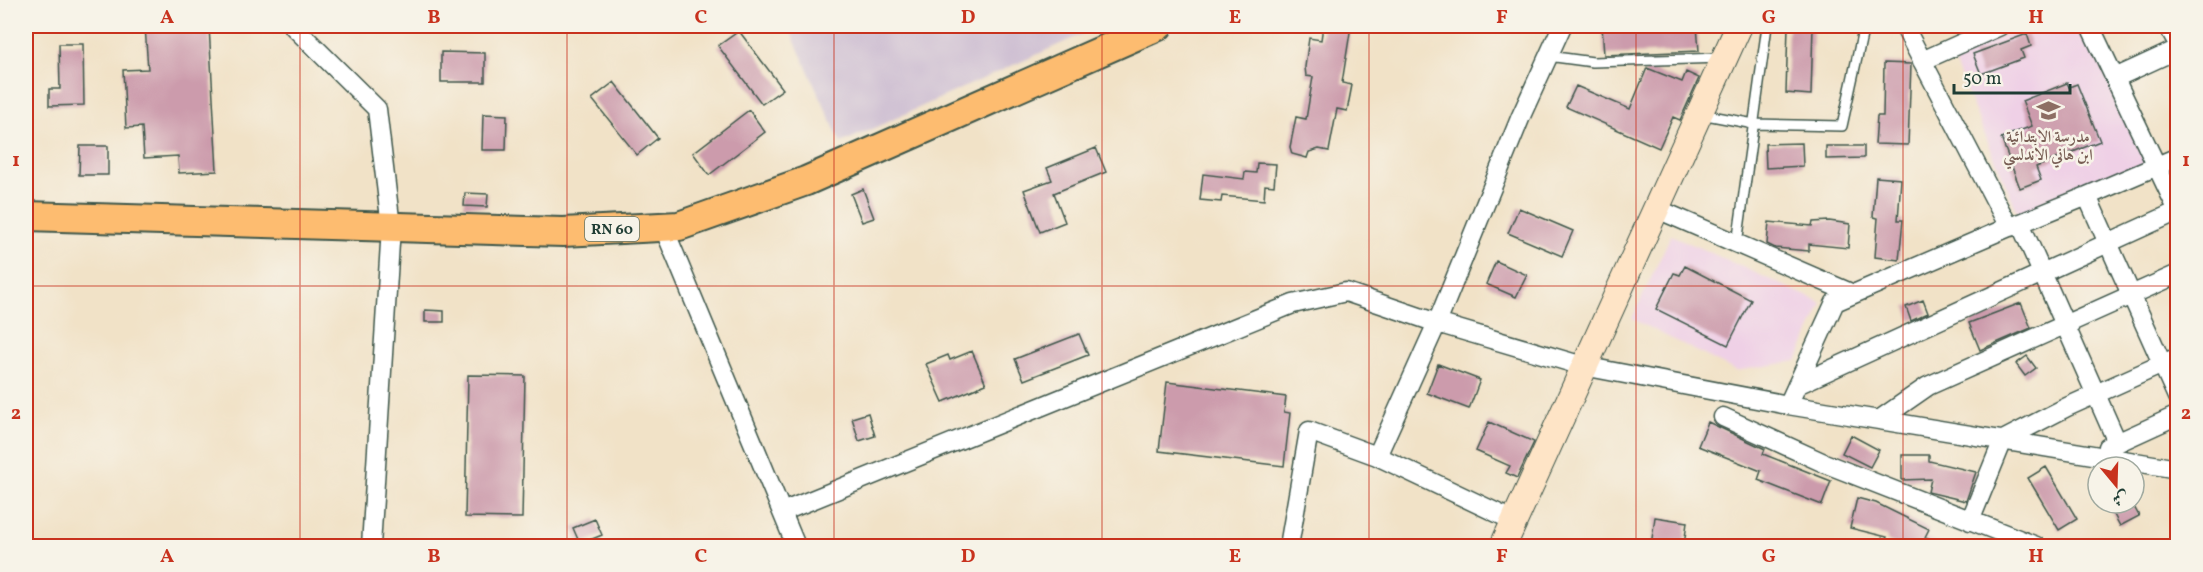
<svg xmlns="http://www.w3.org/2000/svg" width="2203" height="572" font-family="Vollkorn,Amiri,serif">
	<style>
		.built { fill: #efd0e6 }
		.industrial { fill: #cdbed2 }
		.building { fill: #cc9bac }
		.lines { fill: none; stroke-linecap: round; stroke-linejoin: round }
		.lane-casing { stroke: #3e564a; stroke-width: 12 }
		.street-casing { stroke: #3e564a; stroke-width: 21 }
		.secondary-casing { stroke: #3e564a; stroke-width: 28 }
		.primary-casing { stroke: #3e564a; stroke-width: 32 }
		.lane { stroke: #fff; stroke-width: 9 }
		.street { stroke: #fff; stroke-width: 18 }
		.secondary { stroke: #fee4c6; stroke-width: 26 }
		.primary { stroke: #fdbc70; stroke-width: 28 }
		.grid { fill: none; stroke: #c8321e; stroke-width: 1.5; stroke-opacity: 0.55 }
		.labels { text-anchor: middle; stroke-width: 5; stroke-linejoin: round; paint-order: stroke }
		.shield { fill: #f7f3e8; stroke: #60746a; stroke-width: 1.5 }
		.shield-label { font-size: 15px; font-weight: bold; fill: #1f3d34 }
		.education-label { font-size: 16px; font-weight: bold; fill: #785e54; stroke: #f7f3e8 }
		.neatline { fill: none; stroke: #c8321e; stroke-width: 2 }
		.grid-label { font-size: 20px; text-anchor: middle; font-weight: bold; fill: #c8321e }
	</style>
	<rect width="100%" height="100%" fill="#f7f3e8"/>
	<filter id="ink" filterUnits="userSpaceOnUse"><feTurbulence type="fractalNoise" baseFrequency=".0167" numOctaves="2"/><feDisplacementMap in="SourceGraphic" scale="12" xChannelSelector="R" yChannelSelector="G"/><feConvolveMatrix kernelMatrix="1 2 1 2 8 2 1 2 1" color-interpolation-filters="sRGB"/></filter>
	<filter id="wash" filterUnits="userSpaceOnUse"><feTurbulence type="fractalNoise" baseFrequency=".008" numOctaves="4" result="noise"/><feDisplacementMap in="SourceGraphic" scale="24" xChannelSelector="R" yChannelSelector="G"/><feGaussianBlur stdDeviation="1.35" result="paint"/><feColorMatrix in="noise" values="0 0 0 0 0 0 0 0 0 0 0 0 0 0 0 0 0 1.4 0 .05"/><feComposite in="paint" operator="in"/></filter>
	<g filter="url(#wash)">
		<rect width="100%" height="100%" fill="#f1e2c7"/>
		<path class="built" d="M2023 26H2084L2147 165 2020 218 1952 57Z
			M1671 235 1822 303 1797 361 1736 371 1632 319Z"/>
		<path class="industrial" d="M788 26H1100L841 143Z"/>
		<g id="blocks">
			<path class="building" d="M145 26H209L217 171 179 173 178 156 144 158 142 127 126 128 123 70 148 69Z
				M1323 26H1351L1342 83 1352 85 1347 111 1337 109 1329 151 1319 149 1309 152 1307 158 1292 154 1290 147 1296 117 1306 119 1313 77 1306 76 1305 67 1309 38 1321 40Z
				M1602 26H1697L1699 51 1604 55Z
				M1788 26H1813L1811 95 1786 93Z
				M739 31 783 89 762 104 718 46Z
				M2027 34 2031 46 2021 50 2024 58 1981 74 1973 54Z
				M59 44H83L84 105 49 106V89H60Z
				M441 52 485 53V82H441Z
				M1884 63 1911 64 1908 145 1875 144 1877 116H1883Z
				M1647 68 1682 82 1686 72 1699 78 1680 120 1673 117 1659 148 1566 107 1576 86 1630 109Z
				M614 82 658 138 637 155 592 99Z
				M2067 83 2069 87 2077 84 2100 141 2036 167 2041 180 2020 188 2001 138 2032 126 2022 101Z
				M749 110 765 132 709 175 693 153Z
				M483 114 507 115 506 150H482Z
				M1802 143 1803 166 1766 168 1765 144Z
				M80 146H108V175H79Z
				M1826 146H1864V158L1826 159Z
				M1096 148 1106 172 1054 193 1065 222 1040 232 1024 190 1052 180 1047 168Z
				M1257 163 1276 164 1274 186 1265 185 1264 200 1222 196 1221 202 1200 200 1203 174 1244 179 1245 172 1256 173Z
				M1876 177 1901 179 1898 220H1903L1899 260 1875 257 1878 218 1873 217Z
				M863 189 874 218 862 222 851 194Z
				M465 193 488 194 487 207 464 206Z
				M1519 208 1573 231 1562 256 1508 233Z
				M1829 221 1850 224 1848 248 1809 244V251L1775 248 1767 244 1769 222 1812 226 1813 222Z
				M1496 261 1527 275 1516 297 1486 284Z
				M1685 266 1751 300 1728 345 1656 309 1674 273 1680 275Z
				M1923 300 1928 313 1911 321 1906 307Z
				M2021 303 2031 328 1980 350 1969 323Z
				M425 310 444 311V322H425Z
				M1079 334 1088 355 1024 380 1015 359Z
				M972 351 986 384 943 402 926 364 948 355 950 360Z
				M2027 356 2036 368 2025 376 2016 364Z
				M1438 364 1480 380 1469 409 1427 393Z
				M468 375 525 376 522 518 465 517Z
				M1167 382 1286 397 1284 412 1290 413 1284 466 1159 451Z
				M868 413 875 436 859 441 852 418Z
				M1489 422 1534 442 1517 478 1506 473 1510 466 1476 451Z
				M1708 422 1765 449 1763 454 1831 481 1822 505 1758 480 1761 471 1698 446Z
				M1851 435 1879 450 1870 467 1842 453Z
				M1902 455H1929V461L1976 472 1966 501 1928 492 1931 479 1902 480Z
				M2046 467 2077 519 2059 530 2028 478Z
				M1857 498 1876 503 1929 529 1925 537 1948 546H1899L1886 540 1887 537 1850 528Z
				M2123 503H2132L2139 516 2120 526 2112 511Z
				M1655 517 1687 522 1684 546H1651Z
				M595 519 602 535 580 544 573 528Z"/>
		</g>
	</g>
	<g filter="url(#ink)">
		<use href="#blocks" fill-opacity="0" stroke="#3e564a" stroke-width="1.5"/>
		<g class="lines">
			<defs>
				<path id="lane" d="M1548 56 1593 62 1722 58
					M1701 114 1754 124 1842 126 1864 26
					M1737 244 1767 26"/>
				<path id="street" d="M293 26 377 109 391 227 371 546
					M2090 26 2178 211
					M2168 26 2178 44
					M1922 61 2000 26
					M2115 78 2178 49
					M2178 157 2087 196 2178 399
					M1655 208 1853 294
					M2020 223 2117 442
					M663 226 796 546
					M2011 227 2087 196
					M1797 385 2178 211
					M1788 405 1835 302 2009 227 1904 26
					M1723 417 1824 463 2036 546
					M1879 420 1928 386 2178 274
					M2108 447 2178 415
					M1377 456 1437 323 1521 116 1562 26
					M782 512 1293 304 1346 292 1437 323 1583 366 1788 405 2178 469
					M1970 521 2003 440 2067 407 2178 357
					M1289 546 1309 431 1377 456 1514 521"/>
				<path id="secondary" d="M1503 546 1739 26"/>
				<path id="primary" d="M26 216 563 232 679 226 806 181 1158 26"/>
			</defs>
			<use href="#lane" class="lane-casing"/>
			<use href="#street" class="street-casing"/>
			<use href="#secondary" class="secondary-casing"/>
			<use href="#primary" class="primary-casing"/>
			<use href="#lane" class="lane"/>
			<use href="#street" class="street"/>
			<use href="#secondary" class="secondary"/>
			<use href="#primary" class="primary"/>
		</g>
	</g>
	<path class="grid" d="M300 26V546M567 26V546M834 26V546M1102 26V546M1369 26V546M1636 26V546M1903 26V546M26 286H2178"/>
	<defs>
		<symbol id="school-bare" viewBox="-9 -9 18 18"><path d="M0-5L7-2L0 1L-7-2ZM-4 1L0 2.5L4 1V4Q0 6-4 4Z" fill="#8d6e63" stroke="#f7f3e8" stroke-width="2.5" paint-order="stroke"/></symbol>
	</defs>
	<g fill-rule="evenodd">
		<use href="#school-bare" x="2032" y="94" width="33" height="33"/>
	</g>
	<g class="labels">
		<rect class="shield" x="585" y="217" width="54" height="24" rx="4.5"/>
		<g class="shield-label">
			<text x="612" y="234">RN 60</text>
		</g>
		<g class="education-label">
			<text x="2048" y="142">مدرسة الابتدائية<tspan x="2048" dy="18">ابن هاني الاندلسي</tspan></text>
		</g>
	</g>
	<rect width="2203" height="572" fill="none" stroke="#f7f3e8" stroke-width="66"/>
	<g transform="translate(2116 485) rotate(161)"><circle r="28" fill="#f7f3e8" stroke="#a1aaa0" stroke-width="1.5"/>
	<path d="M0-4.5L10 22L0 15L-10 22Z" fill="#c8321e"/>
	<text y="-9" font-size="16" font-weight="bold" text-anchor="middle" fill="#1f3d34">ش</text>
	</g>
	<path d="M1954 84v9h116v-9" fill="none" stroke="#1f3d34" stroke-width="3"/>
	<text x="1963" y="84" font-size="18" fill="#1f3d34" stroke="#f7f3e8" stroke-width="4.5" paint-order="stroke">50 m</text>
	<rect x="33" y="33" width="2137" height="506" class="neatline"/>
	<g class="grid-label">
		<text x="167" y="23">A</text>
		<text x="434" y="23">B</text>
		<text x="701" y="23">C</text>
		<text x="968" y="23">D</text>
		<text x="1235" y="23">E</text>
		<text x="1502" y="23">F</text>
		<text x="1769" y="23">G</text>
		<text x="2036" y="23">H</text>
		<text x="16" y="166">1</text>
		<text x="2186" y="166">1</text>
		<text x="16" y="419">2</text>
		<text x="2186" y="419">2</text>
		<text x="167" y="562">A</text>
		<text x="434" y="562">B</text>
		<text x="701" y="562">C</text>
		<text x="968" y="562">D</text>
		<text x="1235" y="562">E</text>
		<text x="1502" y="562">F</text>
		<text x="1769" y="562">G</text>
		<text x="2036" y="562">H</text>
	</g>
</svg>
